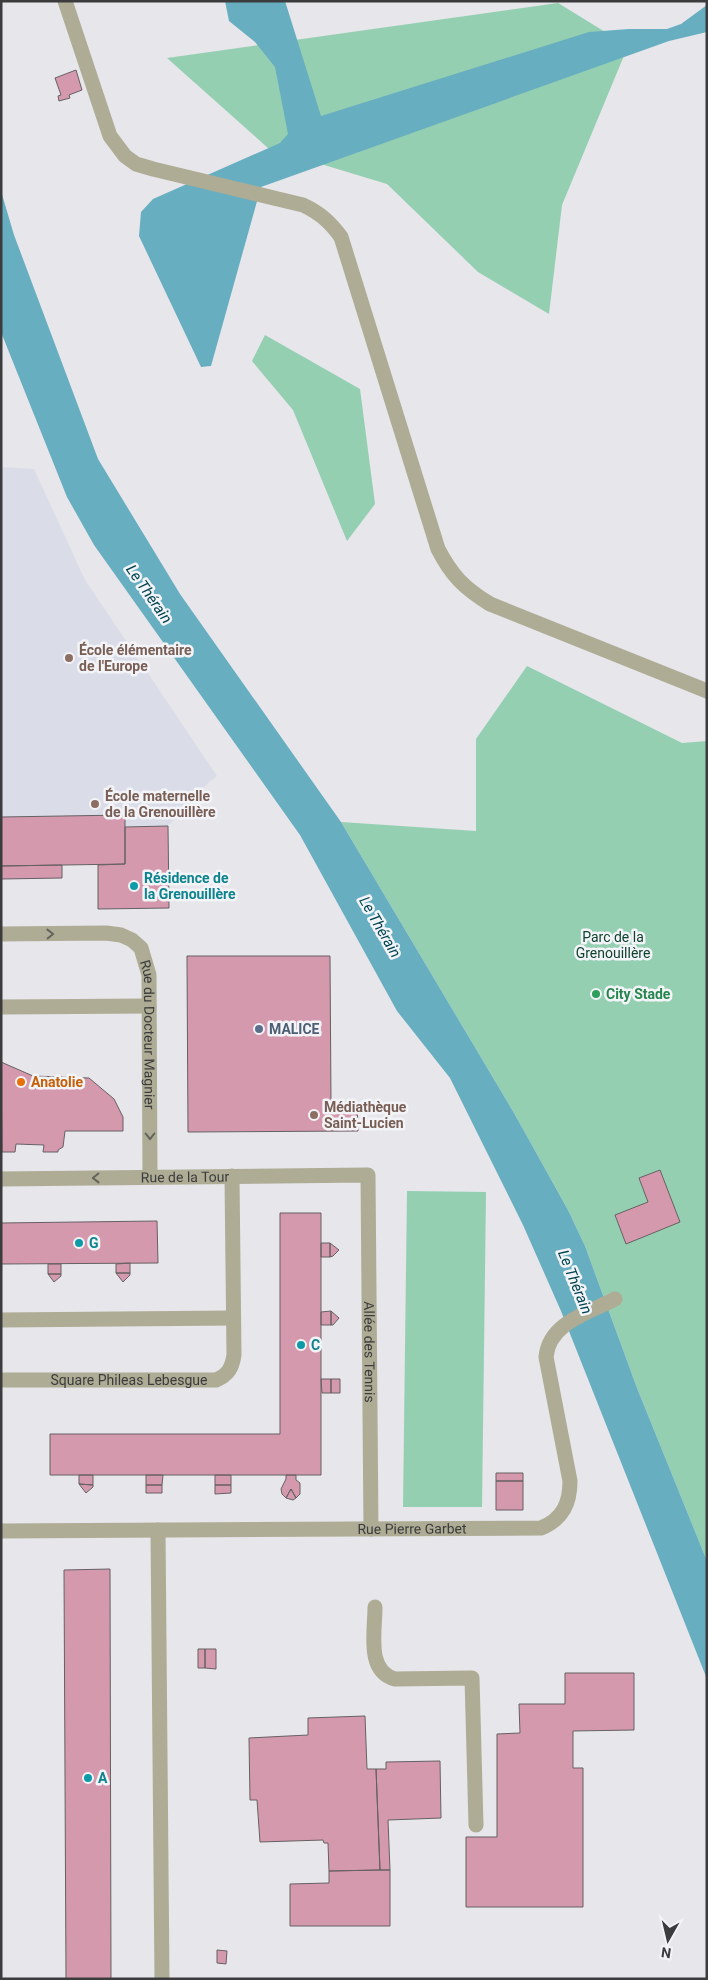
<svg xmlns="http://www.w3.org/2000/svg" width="708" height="1980" font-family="Roboto,sans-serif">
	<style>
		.built { fill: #dadce8 }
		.green { fill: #94cfb2 }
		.water { fill: #67aec0 }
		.building { fill: #d599ad; stroke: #666163 }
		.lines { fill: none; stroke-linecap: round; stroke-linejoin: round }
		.lane { stroke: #aeac94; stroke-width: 15 }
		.street { stroke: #aeac94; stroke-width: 15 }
		.oneway { stroke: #64635c }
		.education-dot { fill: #8d6e63; stroke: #f3f4f8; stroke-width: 2 }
		.culture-dot { fill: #0f9aa8; stroke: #f3f4f8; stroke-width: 2 }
		.leisure-dot { fill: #2e9e5b; stroke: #f3f4f8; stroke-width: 2 }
		.service-dot { fill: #5c6f8a; stroke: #f3f4f8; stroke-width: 2 }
		.food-dot { fill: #e8710a; stroke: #f3f4f8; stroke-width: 2 }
		.labels { text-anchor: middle; stroke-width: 5; stroke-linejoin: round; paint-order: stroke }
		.education-label { font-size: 14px; font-weight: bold; fill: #785e54; stroke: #f3f4f8; text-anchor: start }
		.culture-label { font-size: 14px; font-weight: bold; fill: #0d838f; stroke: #f3f4f8; text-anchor: start }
		.park-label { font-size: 14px; fill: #10422e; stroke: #f3f4f8 }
		.leisure-label { font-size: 14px; font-weight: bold; fill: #27864d; stroke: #f3f4f8; text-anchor: start }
		.service-label { font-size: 14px; font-weight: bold; fill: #4e5e75; stroke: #f3f4f8; text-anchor: start }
		.street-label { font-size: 14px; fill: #3c3c3e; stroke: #f3f4f8 }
		.food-label { font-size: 14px; font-weight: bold; fill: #c56008; stroke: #f3f4f8; text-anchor: start }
		.water-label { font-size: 15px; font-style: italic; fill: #004450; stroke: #f3f4f8 }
	</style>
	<rect width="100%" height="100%" fill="#e6e6eb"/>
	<path class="built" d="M1 467 34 469 85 580 217 776 209 782 168 826 125 827V864L63 865 62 878 1 879Z"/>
	<path class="green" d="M558 3 628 46 562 205 549 314 478 272 387 184 268 148 167 58Z
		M265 335 360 389 375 504 347 541 293 410 252 361Z
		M527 666 682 743 707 741V1561L637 1388 585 1246 568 1210 514 1113 341 822 476 831V739Z
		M407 1191 486 1192 482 1507H403Z"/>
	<path class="water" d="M225 1H285L321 116 589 32 629 29H667L681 24 707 5V32L669 41 261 187 211 366 201 367 139 236 141 212 153 199 280 143 288 134 275 67 255 42 229 21Z
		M1 191 14 235 98 459 180 594 341 822 514 1113 568 1210 585 1246 637 1388 707 1561V1679L561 1311 523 1225 450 1078 397 1011 300 835 94 545 67 497 1 332Z"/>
	<path class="building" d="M76 70 82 90 69 95 70 98 59 101 58 96 61 95 55 78Z
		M125 815V864L1 866V817Z
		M168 826 169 908 98 909V865L125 864V827Z
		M62 865V878L1 879V866Z
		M187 956H330L331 1103 357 1102 358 1131 188 1132Z
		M1 1062 33 1076 89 1078 114 1099 123 1117V1131H65L63 1147 58 1150V1152H43L44 1145 16 1144 15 1152H2Z
		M660 1170 680 1222 626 1244 615 1215 648 1202 639 1178Z
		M280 1213H321V1475H50V1434H280Z
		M157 1221 158 1263 1 1264V1223Z
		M321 1243H330V1257H321Z
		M330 1243 339 1250 333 1256 330 1257Z
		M130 1263V1273H116V1264Z
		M48 1264H61V1274H48Z
		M116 1273H130V1275L123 1282Z
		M48 1274H61V1276L54 1282Z
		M331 1311V1325H321V1312Z
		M331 1311 339 1318 333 1325H331Z
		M321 1379H331V1393H322Z
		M331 1379H340V1393H331Z
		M496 1473H523V1481H496Z
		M79 1475H93V1485L79 1484Z
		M146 1475H163L162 1485H146Z
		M215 1475H231V1485H215Z
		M286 1475H296V1480L300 1483V1494L296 1498 291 1489 286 1498 282 1494 281 1489 286 1479Z
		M496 1481H523V1510H496Z
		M79 1484 93 1485V1487L86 1493Z
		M146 1485H162V1493H146Z
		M215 1485H231V1493L215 1494Z
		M291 1489 296 1498 293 1500 286 1498Z
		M110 1569 111 1979H66L64 1570Z
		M198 1649H205V1668H198Z
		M205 1649H216V1669L205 1668Z
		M565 1673H634V1730L573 1731V1768H583V1907H466V1837H497V1734L520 1733 519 1704H565Z
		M365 1716 367 1769H376L380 1870 329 1871 328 1843H324L323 1840 260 1842 257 1800H250L249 1738 308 1735V1718Z
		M440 1761 441 1818 388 1820 390 1870H380L376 1769H386V1762Z
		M380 1870H390V1926H290V1884L329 1883V1871Z
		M217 1950 227 1951 226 1964 217 1963Z"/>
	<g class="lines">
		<path class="lane" d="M65 1 110 136 125 156 136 164 153 169 303 205C320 213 330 222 341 237L438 549C452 576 464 588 490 604L707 691
			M1 1007 149 1006
			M158 1530 162 1979
			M375 1607C375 1632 366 1671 395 1679L472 1678 476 1825"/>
		<g class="street">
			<path id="s1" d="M1 934 106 933 121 935 132 940 141 948 149 975 150 1177"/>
			<path id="s2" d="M1 1179 368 1175 371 1529"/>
			<path d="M1 1320 233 1318"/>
			<path id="s3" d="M1 1380H216C228 1375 232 1368 234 1355L232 1176"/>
			<path id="s4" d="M1 1531 541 1528C563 1519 570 1503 570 1481L546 1357C549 1323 588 1313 615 1299"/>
		</g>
	</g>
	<defs><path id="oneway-chevron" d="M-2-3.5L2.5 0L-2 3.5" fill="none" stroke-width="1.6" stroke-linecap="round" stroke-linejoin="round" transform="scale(1.25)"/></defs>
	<g class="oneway">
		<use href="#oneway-chevron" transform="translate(50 934) rotate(-1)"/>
		<use href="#oneway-chevron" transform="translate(150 1136) rotate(90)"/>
		<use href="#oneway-chevron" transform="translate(96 1178) rotate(179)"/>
	</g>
	<g class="education-dot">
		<circle cx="69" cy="658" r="5"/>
		<circle cx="95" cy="804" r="5"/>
		<circle cx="314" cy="1115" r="5"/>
	</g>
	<g class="culture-dot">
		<circle cx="134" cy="886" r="5"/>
		<circle cx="79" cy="1243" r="5"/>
		<circle cx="301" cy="1345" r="5"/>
		<circle cx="88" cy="1778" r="5"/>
	</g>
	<circle class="leisure-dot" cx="596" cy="994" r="5"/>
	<circle class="service-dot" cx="259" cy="1029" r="5"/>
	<circle class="food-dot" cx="21" cy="1082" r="5"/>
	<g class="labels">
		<g class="education-label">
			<text x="79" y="655">École élémentaire<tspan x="79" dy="16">de l'Europe</tspan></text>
			<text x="105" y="801">École maternelle<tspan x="105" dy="16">de la Grenouillère</tspan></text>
			<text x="324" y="1112">Médiathèque<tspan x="324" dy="16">Saint-Lucien</tspan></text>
		</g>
		<g class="culture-label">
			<text x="144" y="883">Résidence de<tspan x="144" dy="16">la Grenouillère</tspan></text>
			<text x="89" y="1248">G</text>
			<text x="311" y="1350">C</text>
			<text x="98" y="1783">A</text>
		</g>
		<g class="park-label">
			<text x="613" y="942">Parc de la<tspan x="613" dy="16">Grenouillère</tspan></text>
		</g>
		<g class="leisure-label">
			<text x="606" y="999">City Stade</text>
		</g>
		<g class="service-label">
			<text x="269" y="1034">MALICE</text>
		</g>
		<g class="street-label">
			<text dy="5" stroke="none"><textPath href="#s1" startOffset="232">Rue du Docteur Magnier</textPath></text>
			<text dy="5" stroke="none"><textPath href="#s2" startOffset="184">Rue de la Tour</textPath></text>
			<text dy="5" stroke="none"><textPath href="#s2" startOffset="544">Allée des Tennis</textPath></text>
			<text dy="5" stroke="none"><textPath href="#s3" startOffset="128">Square Phileas Lebesgue</textPath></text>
			<text dy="5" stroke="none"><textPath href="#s4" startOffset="411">Rue Pierre Garbet</textPath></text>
		</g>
		<g class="food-label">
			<text x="31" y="1087">Anatolie</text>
		</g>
		<g class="water-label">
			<text transform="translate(149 594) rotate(55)" y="5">Le Thérain</text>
			<text transform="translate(380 927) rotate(60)" y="5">Le Thérain</text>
			<text transform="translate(575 1282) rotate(68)" y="5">Le Thérain</text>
		</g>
	</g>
	<rect width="708" height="1980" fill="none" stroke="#3c3c3e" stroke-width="5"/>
	<g transform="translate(668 1940) rotate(188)" stroke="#f3f4f8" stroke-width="4" paint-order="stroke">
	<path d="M0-4L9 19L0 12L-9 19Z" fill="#3c3c3e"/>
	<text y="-8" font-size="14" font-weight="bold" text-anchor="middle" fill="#3c3c3e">N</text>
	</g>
</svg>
